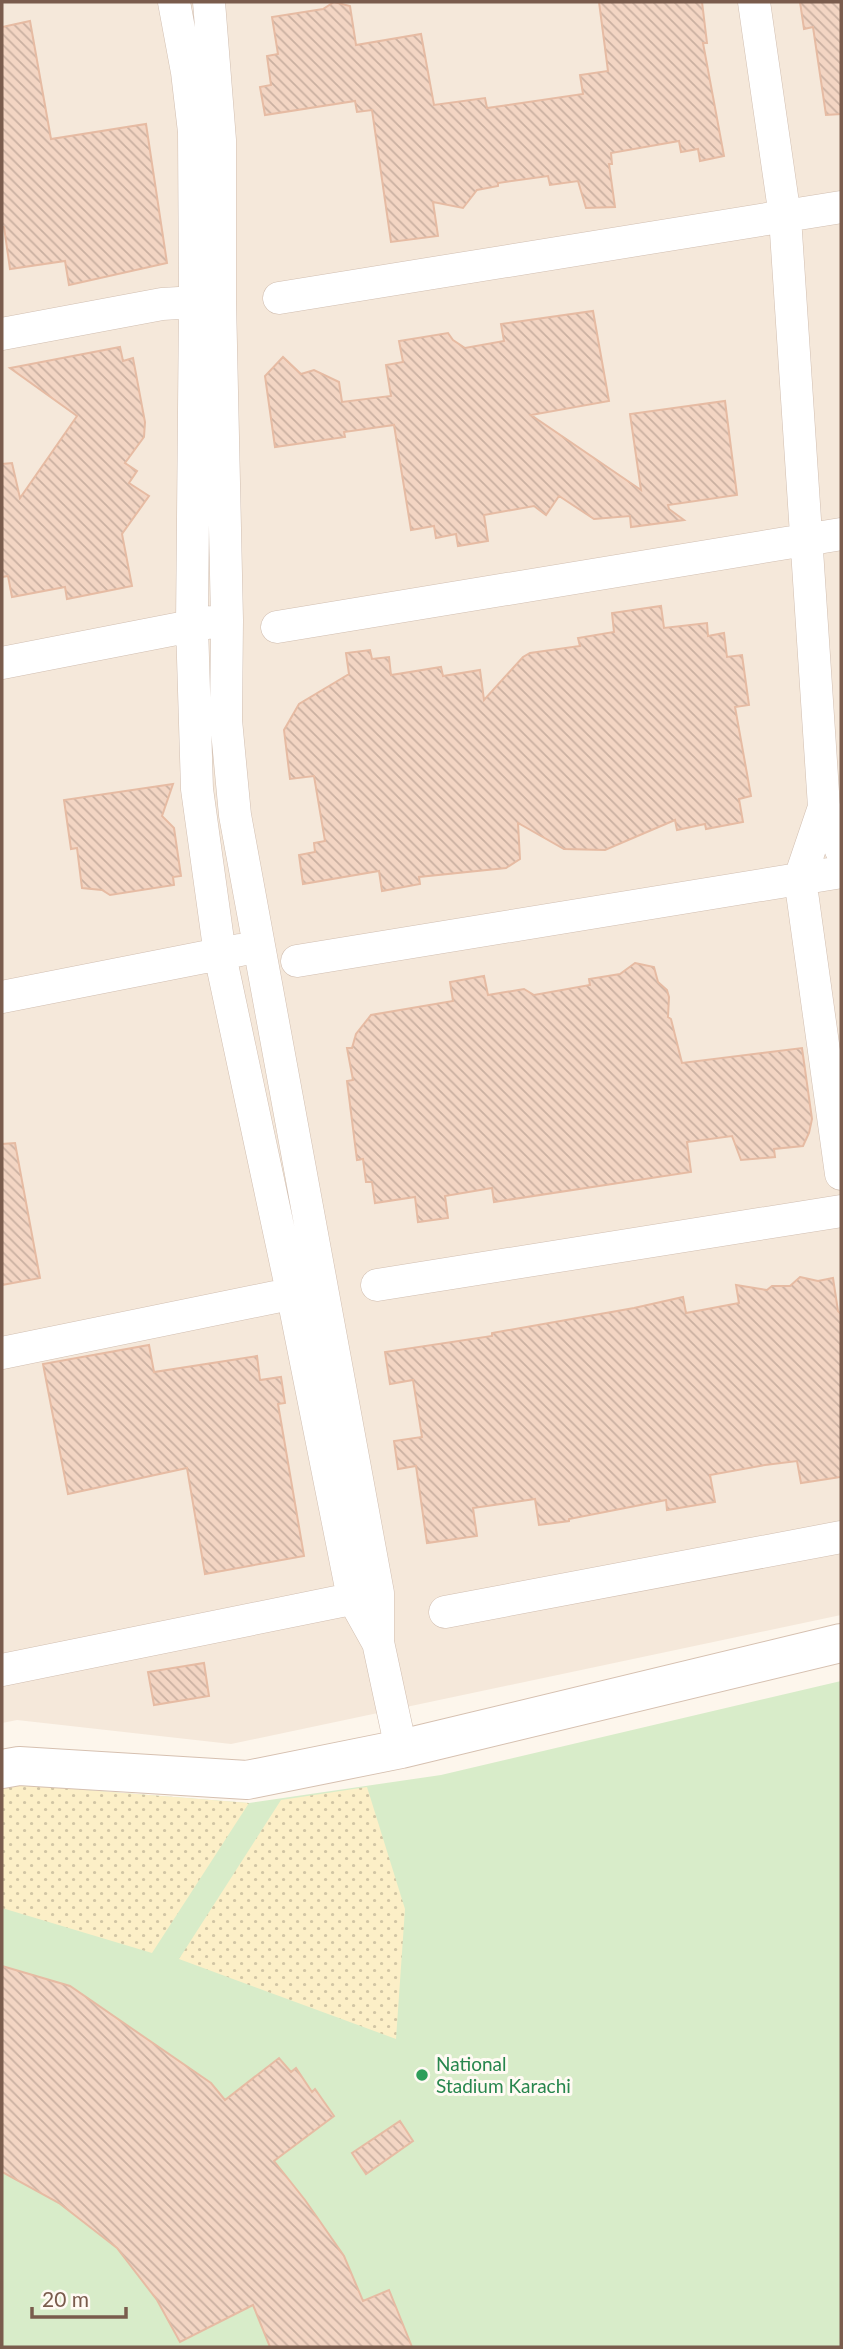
<svg xmlns="http://www.w3.org/2000/svg" width="843" height="2349" font-family="Lato,sans-serif">
	<style>
		.residential { fill: #f5e8da }
		.green { fill: #d8ecc9 }
		.sand { fill: url(#sand-dots) }
		.building { fill: url(#building-back-hatch); stroke: #e6bba3; stroke-width: 2 }
		.lines { fill: none; stroke-linecap: round; stroke-linejoin: round }
		.street-casing { stroke: #d1beb0; stroke-width: 33 }
		.secondary-casing { stroke: #d6c0b0; stroke-width: 40 }
		.street { stroke: #fff; stroke-width: 32 }
		.secondary { stroke: #fff; stroke-width: 38 }
		.leisure-dot { fill: #2e9e5b; stroke: #fffaf3; stroke-width: 2.5 }
		.labels { text-anchor: middle; stroke-width: 6; stroke-linejoin: round; paint-order: stroke }
		.leisure-label { font-size: 19px; fill: #27864d; stroke: #fffaf3; text-anchor: start }
	</style>
	<defs>
		<pattern id="sand-dots" width="8" height="8" patternUnits="userSpaceOnUse" patternTransform="scale(1.75)"><rect width="8" height="8" fill="#fcefc7"/><path d="M2 2h.1M6 6h.1" fill="none" stroke="#d1c5a4" stroke-width="1.8" stroke-linecap="round"/></pattern>
		<pattern id="building-back-hatch" width="6" height="6" patternUnits="userSpaceOnUse" patternTransform="scale(1.75)"><rect width="6" height="6" fill="#f3d5c3"/><path d="M-1 5l2 2M0 0l6 6M5-1l2 2" fill="none" stroke="#cab0a1"/></pattern>
	</defs>
	<rect width="100%" height="100%" fill="#fdf6ec"/>
	<path class="residential" d="M2 2H841V1615L231 1744 17 1720 2 1723Z"/>
	<path class="green" d="M841 1681V2347H2V1786L10 1784 249 1803 441 1775Z"/>
	<path class="sand" d="M10 1784 249 1803 152 1953 2 1908V1785Z
		M367 1787 405 1909 396 2039 179 1959 281 1800Z"/>
	<path class="building" d="M334 2 350 6 356 45 421 34 434 105 485 98 487 108 583 94 580 75 608 71 599 2H702L707 43H703L724 156 700 161 698 149 681 152 679 141 611 153 612 164H609L615 207 586 208 578 181 550 185 548 176 498 183V186L477 190 463 208 433 202 438 236 391 242 372 110 357 112 355 101 265 115 260 87 271 85 267 56 278 54 272 17 323 9Z
		M800 2H841V114L826 115 813 27 804 29Z
		M30 21 51 139 146 124 167 263 69 285 65 261 10 269 4 227H2V27Z
		M593 311 609 401 531 415 641 490 630 414 725 401 737 495 668 505 669 509 684 520 631 527 630 516 594 519 559 496 546 515 534 506 484 515 488 541 458 546 456 534 436 538 434 526 411 530 394 425 344 432 345 437 275 447 265 376 283 357 301 374 314 370 339 382 342 402 391 396 386 365 403 362 399 341 448 333 453 340 465 348 504 341 501 324Z
		M120 347 123 361 133 358 145 422 144 437 125 463 137 471 129 483 149 496 122 534 132 586 67 599 65 587 12 597 8 576 2 577V464L12 463 20 498 77 416 10 368Z
		M661 606 664 628 707 623 708 636 724 633 727 657 742 655 749 705 735 707 751 796 739 799 743 822 706 829 705 824 677 830 675 820 605 850 564 849 518 823 520 859 506 868 419 877 420 884 382 891 379 871 303 884 299 855 315 852 314 843 325 841 314 776 290 779 284 730 299 704 349 674 346 653 370 650 372 659 389 657 391 675 441 667 443 676 480 670 484 700 523 657 530 653 580 646 578 638 614 632 612 613Z
		M173 784 162 816 174 828 181 876 173 877 174 885 110 895 102 890 82 888 77 848 71 849 64 800Z
		M635 963 654 967 658 982 667 990 669 997 668 1017 671 1019 682 1063 802 1048 812 1119 809 1133 803 1146 774 1149 775 1157 741 1160 732 1136 687 1142 691 1172 494 1202 492 1188 445 1196 448 1218 418 1222 415 1197 375 1203 372 1182H366L363 1159 357 1160 347 1081 353 1080 347 1048H352L356 1034 371 1015 453 1001 450 982 484 976 488 995 524 989 534 995 590 985 589 979 620 974Z
		M15 1143 40 1278 2 1285V1144Z
		M800 1277 818 1281 833 1278 838 1311 841 1314V1477L801 1483 797 1461 765 1465 710 1475 715 1502 667 1510 666 1500 569 1519V1521L539 1525 535 1499 473 1508 477 1536 427 1543 416 1466 398 1469 394 1441 422 1437 413 1380 390 1384 385 1352 492 1336V1333L634 1308 683 1297 686 1313 739 1303 736 1285 767 1290 772 1286H790Z
		M149 1345 154 1372 257 1356 260 1380 281 1377 285 1403 278 1404 304 1556 205 1574 187 1468 68 1494 43 1364Z
		M204 1663 209 1696 154 1705 148 1672Z
		M2 1966 70 1986 211 2083 225 2100 279 2058 291 2072 296 2068 312 2092 315 2089 334 2116 274 2161 305 2200 344 2256 363 2301 389 2290 412 2347H270L253 2305 180 2342 157 2300 117 2248 59 2203 2 2172Z
		M400 2121 413 2141 366 2174 352 2153Z"/>
	<g class="lines">
		<defs>
			<path id="street" d="M174 2 187 72 194 132 195 302 192 625 197 789 220 955 292 1292 353 1598 377 1641
				M209 2 220 140V300L227 620 226 720 235 815 378 1593V1642L401 1749
				M754 2 785 217 824 807 841 850
				M279 298 841 207
				M2 334 162 304 214 301
				M277 627 841 534
				M2 663 212 622
				M824 807 800 878 841 1174
				M297 961 841 872
				M2 997 240 950
				M377 1285 841 1211
				M2 1353 314 1289
				M445 1612 841 1537
				M2 1670 371 1595"/>
			<path id="secondary" d="M2 1769 19 1766 247 1780 401 1749 841 1643"/>
		</defs>
		<use href="#street" class="street-casing"/>
		<use href="#secondary" class="secondary-casing"/>
		<use href="#street" class="street"/>
		<use href="#secondary" class="secondary"/>
	</g>
	<circle class="leisure-dot" cx="422" cy="2075" r="7"/>
	<g class="labels">
		<g class="leisure-label">
			<text x="436" y="2071">National<tspan x="436" dy="22">Stadium Karachi</tspan></text>
		</g>
	</g>
	<rect width="843" height="2349" fill="none" stroke="#7a5c4d" stroke-width="7"/>
	<path d="M32 2307v10h94v-10" fill="none" stroke="#7a5c4d" stroke-width="3.5"/>
	<text x="42" y="2307" font-size="21" fill="#7a5c4d" stroke="#fffaf3" stroke-width="5" paint-order="stroke">20 m</text>
</svg>
